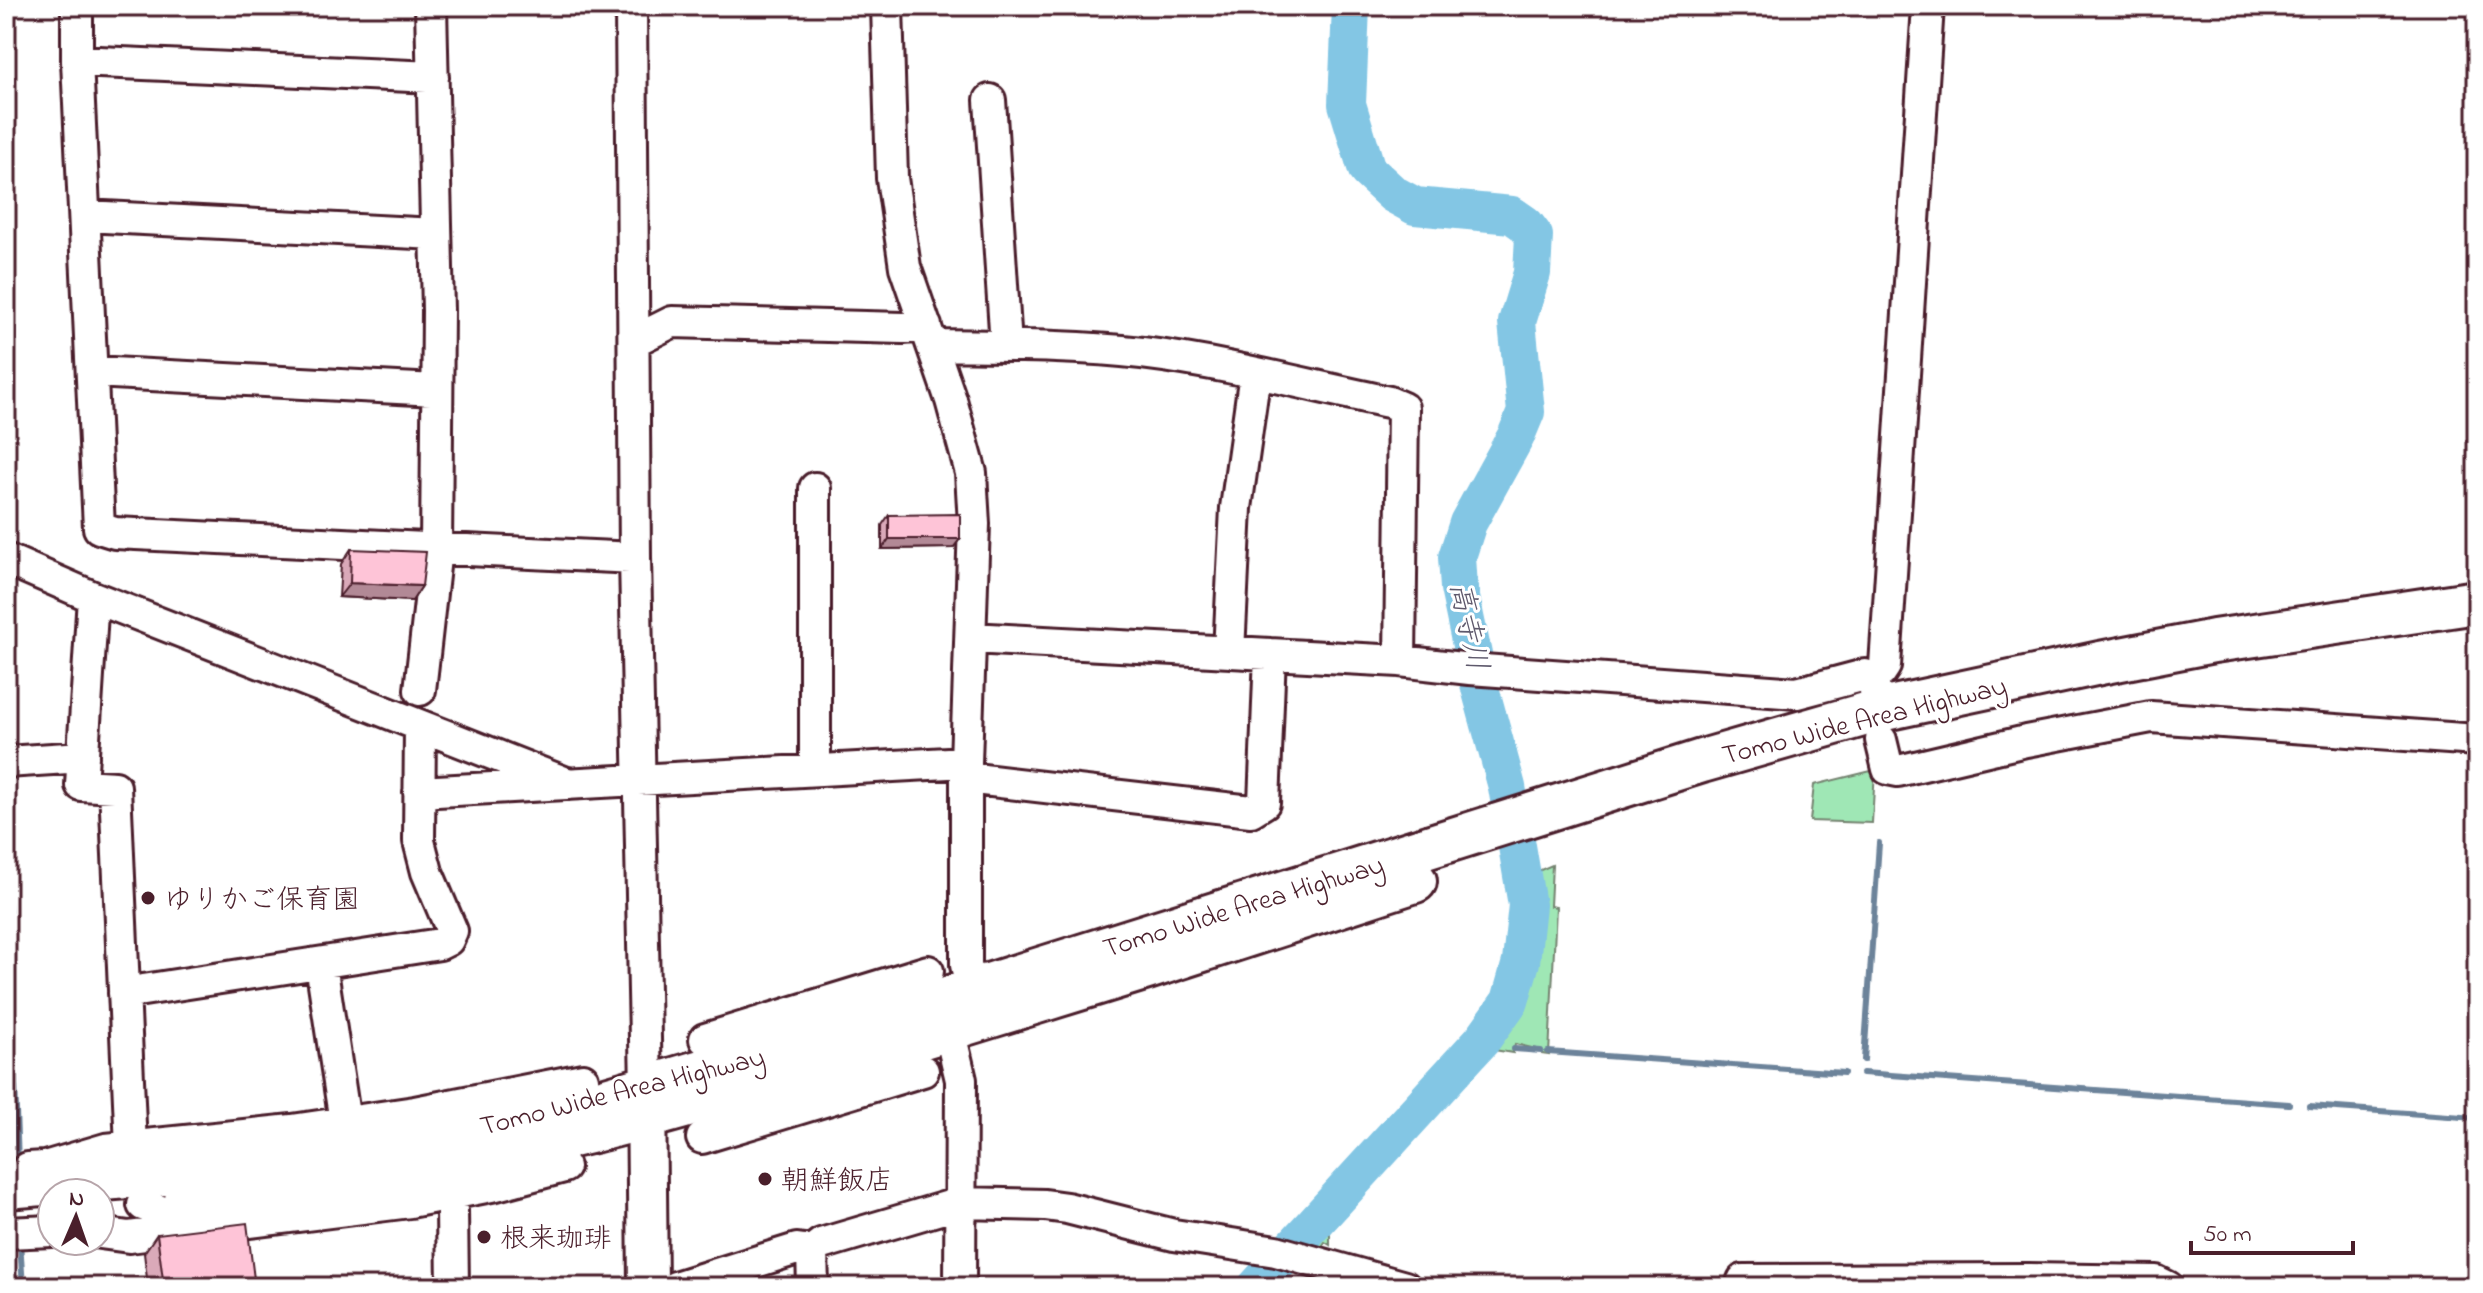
<svg xmlns="http://www.w3.org/2000/svg" width="2483" height="1293" font-family="'Indie Flower','Klee One',sans-serif">
	<style>
		.green { fill: #9fe7b5; stroke: #748370; stroke-width: 2 }
		.lines { fill: none; stroke-linecap: round; stroke-linejoin: round }
		.stream { stroke: #6c839a; stroke-width: 6 }
		.river { stroke: #83c6e4; stroke-width: 38 }
		.minor-casing { stroke: #4a1f2b; stroke-width: 36 }
		.major-casing { stroke: #4a1f2b; stroke-width: 44 }
		.highway-casing { stroke: #4a1f2b; stroke-width: 48 }
		.minor { stroke: #fff; stroke-width: 30 }
		.major { stroke: #fff; stroke-width: 38 }
		.highway { stroke: #fff; stroke-width: 42 }
		.wall { fill: #daa9b9; stroke: #4a1f2b; stroke-width: 2 }
		.shaded-wall { fill: #b28996; stroke: #4a1f2b; stroke-width: 2 }
		.building { fill: #fec4d7; stroke: #4a1f2b; stroke-width: 2 }
		.poi-dot { fill: #4a1f2b; stroke: #fff; stroke-width: 3 }
		.labels { text-anchor: middle; stroke-width: 6; stroke-linejoin: round; paint-order: stroke }
		.street-label { font-size: 28px; fill: #4a1f2b; stroke: #fff }
		.poi-label { font-size: 28px; fill: #4a1f2b; stroke: #fff; text-anchor: start }
		.water-label { font-size: 30px; font-style: italic; fill: #5e596c; stroke: #fff }
	</style>
	<rect width="100%" height="100%" fill="#fff"/>
	<filter id="ink" filterUnits="userSpaceOnUse"><feTurbulence type="fractalNoise" baseFrequency=".0125" numOctaves="2"/><feDisplacementMap in="SourceGraphic" scale="16" xChannelSelector="R" yChannelSelector="G"/><feConvolveMatrix kernelMatrix="1 2 1 2 8 2 1 2 1" color-interpolation-filters="sRGB"/></filter>
	<g filter="url(#ink)">
		<path class="green" d="M1875 770 1872 823 1810 821 1814 785Z
			M1552 865 1550 906 1556 907 1549 1055 1542 1054 1541 1050 1515 1044 1513 1053 1494 1050 1330 1232V1245L1325 1242 1319 1251 1308 1246 1492 1042C1502 1029 1514 1015 1521 1000 1535 967 1537 908 1531 874Z"/>
		<g class="lines">
			<path class="stream" d="M6 847 18 1163
				M1514 1049 1541 1051
				M1548 1052 1844 1073
				M1864 1060 1879 843
				M1863 1073 2289 1104
				M2309 1106 2477 1118
				M20 1242 23 1287"/>
			<path class="river" d="M1256 1287 1482 1040 1510 1001 1521 962 1527 905 1507 787 1480 688 1459 588 1457 557 1468 523 1516 436 1526 412 1517 322 1532 273 1534 236 1525 224 1512 215 1415 206 1393 194 1367 170 1347 104 1351 6"/>
			<defs>
				<path id="minor" d="M77 6V61L99 528 115 533 635 558
					M631 6 635 558 646 1087
					M887 6 892 178 905 267 951 400 971 473 974 524 966 762V965L972 990
					M77 61 433 77
					M990 100 1006 346
					M85 216 436 234
					M634 341 672 322 903 328 926 326
					M933 345C1002 346 1072 345 1142 353 1225 363 1307 385 1389 402L1403 408 1400 661
					M93 372 436 390
					M6 559 93 597 569 784
					M93 597 81 785 115 787 131 1147 153 1156 176 1173
					M971 638 1400 661 1470 669 1797 693 1865 675 1872 679 1880 710
					M1229 652 1236 508 1255 373
					M1872 679 1881 672 1885 666 1928 6
					M420 690 436 549 438 311 431 6
					M1881 740 1888 769 1898 771 2026 741 2151 717 2477 740
					M6 762 83 757
					M815 770V488
					M966 778 1251 811 1264 803 1270 654
					M419 792 966 762
					M321 964 345 1122
					M124 993 440 944 448 940 452 931 427 872 419 841 420 727
					M949 1029 961 1080 960 1287
					M705 1039 928 971
					M702 1138 923 1071
					M28 1168 45 1167 106 1149 292 1130 415 1112 583 1079
					M143 1205 172 1215 194 1218 203 1222
					M452 1210 453 1287
					M6 1233 52 1231
					M100 1233 129 1237 410 1202 496 1185 564 1167
					M675 1287 797 1249 812 1251
					M813 1287 812 1251 821 1244 960 1203 1045 1205 1067 1208 1174 1235 1276 1251 1405 1287
					M1741 1287 1743 1280 2029 1279 2156 1281 2168 1287"/>
				<path id="major" d="M646 1090 648 1287"/>
				<path id="highway" d="M6 1187 176 1173 350 1152 603 1100 922 1006 1702 761 1880 710 2100 663 2214 641 2477 602
					M186 1200C357 1182 525 1153 691 1105L706 1104 1147 968 1415 881"/>
			</defs>
			<use href="#minor" class="minor-casing"/>
			<use href="#major" class="major-casing"/>
			<use href="#highway" class="highway-casing"/>
			<use href="#minor" class="minor"/>
			<use href="#major" class="major"/>
			<use href="#highway" class="highway"/>
		</g>
		<path class="wall" d="M889 515 960 539 953 548 882 549V525Z
			M351 549 422 586 412 601 339 597 341 564Z
			M157 1234 255 1287H148L144 1253Z"/>
		<path class="shaded-wall" d="M889 539H960L953 548 882 549Z
			M350 583 422 586 412 601 339 597Z"/>
		<path class="building" d="M960 514V539H889V515Z
			M351 549 426 552 422 586 350 583Z
			M247 1223 255 1287H164L157 1234Z"/>
	</g>
	<g class="poi-dot">
		<circle cx="148" cy="898" r="8"/>
		<circle cx="765" cy="1179" r="8"/>
		<circle cx="484" cy="1237" r="8"/>
	</g>
	<g class="labels">
		<g class="street-label">
			<text transform="translate(1864 719) rotate(-14)" y="10">Tomo Wide Area Highway</text>
			<text transform="translate(1243 905) rotate(-17)" y="10">Tomo Wide Area Highway</text>
			<text transform="translate(622 1090) rotate(-14)" y="10">Tomo Wide Area Highway</text>
		</g>
		<g class="poi-label">
			<text x="164" y="908">ゆりかご保育園</text>
			<text x="781" y="1189">朝鮮飯店</text>
			<text x="500" y="1247">根来珈琲</text>
		</g>
		<g class="water-label">
			<text transform="translate(1470 626) rotate(78)" y="10">高寺川</text>
		</g>
	</g>
	<rect width="2483" height="1293" fill="none" stroke="#fff" stroke-width="32"/>
	<rect x="16" y="16" width="2451" height="1261" fill="none" stroke="#4a1f2b" stroke-width="3" filter="url(#ink)"/>
	<g transform="translate(76 1217) rotate(2)"><circle r="38" fill="#ffffff" stroke="#b7a5aa" stroke-width="2"/>
	<path d="M0-6L14 30L0 20L-14 30Z" fill="#4a1f2b"/>
	<text y="-12" font-size="22" font-weight="bold" text-anchor="middle" fill="#4a1f2b">N</text>
	</g>
	<path d="M2191 1241v12h162v-12" fill="none" stroke="#4a1f2b" stroke-width="4"/>
	<text x="2203" y="1241" font-size="24" fill="#4a1f2b" stroke="#ffffff" stroke-width="6" paint-order="stroke">50 m</text>
</svg>
